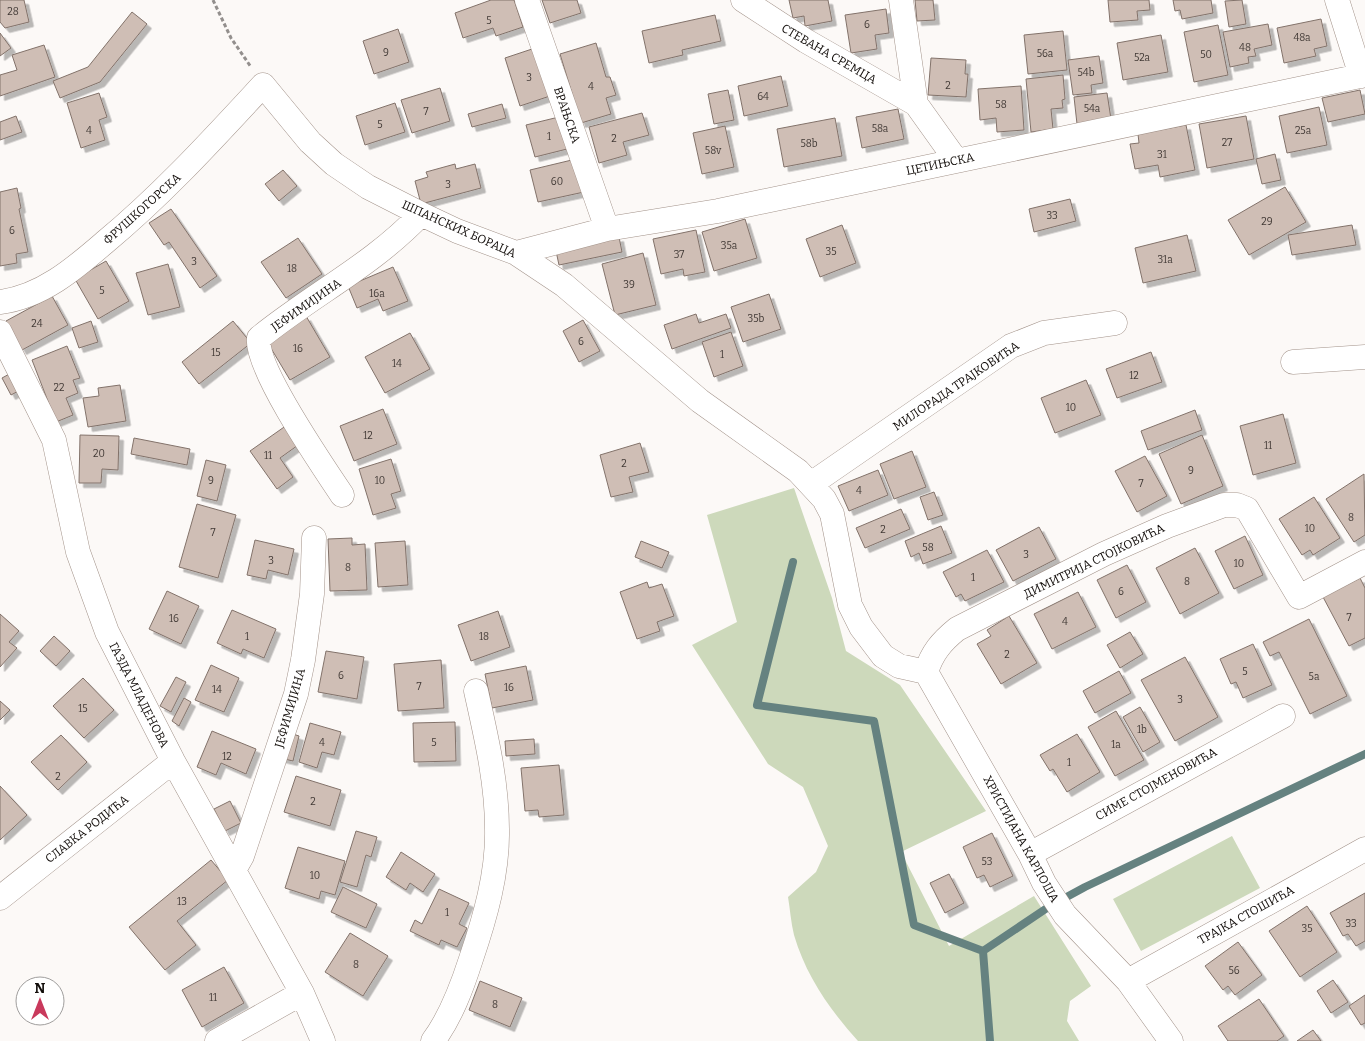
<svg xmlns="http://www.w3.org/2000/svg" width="1365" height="1041" font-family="Bitter,serif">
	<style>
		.green { fill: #cdd9bb }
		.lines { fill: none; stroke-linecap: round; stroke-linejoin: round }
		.stream { stroke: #658280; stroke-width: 8 }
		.building { fill: #cfbeb5; stroke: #82726a; filter: url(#shadow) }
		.street-casing { stroke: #a3938a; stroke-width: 25 }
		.path { stroke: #938f8d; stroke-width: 3; stroke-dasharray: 4 2.5; stroke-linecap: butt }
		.street { stroke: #fff; stroke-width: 24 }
		.labels { text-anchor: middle; stroke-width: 4.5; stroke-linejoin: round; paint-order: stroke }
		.number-label { font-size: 10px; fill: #413935 }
		.street-label { font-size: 12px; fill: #120d0a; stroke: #fff }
	</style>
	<defs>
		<filter id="shadow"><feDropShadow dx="4.5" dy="4.5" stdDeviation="0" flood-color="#0004"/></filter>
	</defs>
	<rect width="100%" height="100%" fill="#fcf9f7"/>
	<path class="green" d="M794 488 832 598 846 651 900 685 986 811 901 852 949 946 1034 896 1091 986 1070 1001 1067 1021 1079 1041H858C830 1010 806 976 794 935 791 923 790 909 788 897L816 872 828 846 803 787 768 764 692 645 737 622 707 515Z
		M1232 836 1260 888 1141 951 1113 899Z"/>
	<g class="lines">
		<path class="stream" d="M793 562 757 705 874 721 914 925 983 951 990 1041
			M983 951 1050 906 1085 887 1365 754"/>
	</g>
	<path class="building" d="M0 0H24L29 22 5 28 0 22Z
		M491 0H514L523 27 496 36 493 28 463 38 455 13Z
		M542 0H577L581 13 550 23Z
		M789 0H828L832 21 805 26 804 16 793 18Z
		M915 0H933L935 20 917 21Z
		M1108 0H1149L1150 10 1137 11 1138 20 1110 22Z
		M1173 0H1211L1213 13 1182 19 1180 10 1175 11Z
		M1242 0 1246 24 1229 27 1225 1Z
		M886 9 889 33 875 35 877 49 851 53 845 15Z
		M132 12 147 24 100 82 60 98 53 81 88 67Z
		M715 15 721 41 682 50 683 55 649 63 642 31Z
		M1321 19 1327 46 1314 49 1316 56 1284 63 1277 28Z
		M1268 24 1272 45 1254 49 1256 56 1248 57 1249 63 1230 67 1223 32Z
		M1218 25 1228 75 1194 82 1184 32Z
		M398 29 409 62 374 74 363 41Z
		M1063 31 1067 70 1028 74 1024 35Z
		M0 33 11 48 0 56Z
		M1161 35 1168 72 1123 80 1117 43Z
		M596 43 606 77H610L616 95 606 98 611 114 581 123 560 54Z
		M44 45 55 77 0 96V75L17 70 12 55Z
		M538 47 553 95 520 106 505 58Z
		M1099 56 1103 83 1091 85 1092 93 1073 95 1068 60Z
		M931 58 966 60 965 74H968L966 97 928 95Z
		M1063 75 1065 99 1062 100 1063 108 1051 109 1053 129 1031 132 1026 79Z
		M781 76 788 106 744 116 738 86Z
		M1021 86 1024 130 997 132 996 118 980 120 978 89Z
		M440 88 450 121 412 133 401 100Z
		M728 90 734 120 714 124 708 94Z
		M1360 90 1365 114 1328 122 1322 98Z
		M99 93 107 117 99 120 105 140 81 148 67 103Z
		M1107 93 1111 119 1077 124 1074 97Z
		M395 103 405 132 365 145 356 116Z
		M502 104 506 118 472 127 468 114Z
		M1319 107 1327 145 1287 153 1279 116Z
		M898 109 904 139 862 148 856 117Z
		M642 113 649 135 623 142 627 155 599 163 589 127Z
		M16 116 22 132 0 140V122Z
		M563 116 571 148 535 157 526 125Z
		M1246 116 1254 159 1207 168 1199 124Z
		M835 118 842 156 784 167 777 129Z
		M1186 125 1195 170 1160 177 1158 165 1135 169 1130 144 1139 143 1138 134Z
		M725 126 734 167 702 174 693 133Z
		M1275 154 1281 180 1262 184 1256 159Z
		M576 159 584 192 538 202 530 170Z
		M455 164 456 169 475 164 481 188 421 204 415 181 428 177 426 172Z
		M283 170 297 186 279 201 265 184Z
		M1285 187 1306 222 1249 255 1228 220Z
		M17 188 21 208 19 209 28 252 16 254 17 263 0 266V192Z
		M1070 199 1076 221 1034 232 1029 209Z
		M171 209 217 276 200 288 169 242 164 245 149 223Z
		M745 219 757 258 714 271 702 232Z
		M842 225 856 263 820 277 806 239Z
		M1352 225 1356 245 1292 255 1288 235Z
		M696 230 705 272 684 276 683 269 661 274 653 239Z
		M1187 235 1196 271 1143 283 1135 248Z
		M619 237 622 252 559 265 556 251Z
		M298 238 322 274 286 298 261 262Z
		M643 253 656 305 615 315 602 264Z
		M106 261 129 301 98 319 75 279Z
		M168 264 180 307 148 315 136 273Z
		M393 267 408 301 383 311 378 299 357 308 348 286Z
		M769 294 781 329 743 342 731 307Z
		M52 296 68 325 22 350 6 321Z
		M696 314 699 323 726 314 731 328 672 349 664 325Z
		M306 316 330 357 290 380 266 340Z
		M583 320 600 351 579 362 563 331Z
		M91 321 98 342 79 348 72 328Z
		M233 321 251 343 199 384 182 362Z
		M731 332 743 366 714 377 702 342Z
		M410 333 430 369 385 393 365 357Z
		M67 346 80 378 73 380 78 393 66 398 73 415 56 422 32 360Z
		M1151 352 1162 382 1117 398 1106 369Z
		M13 372 22 389 11 395 2 378Z
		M1086 380 1101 415 1055 433 1041 398Z
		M120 385 126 421 88 427 83 398 99 396 98 388Z
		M383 409 397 444 354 461 340 426Z
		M1195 410 1202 430 1148 450 1141 431Z
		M1283 414 1296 463 1253 475 1240 426Z
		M287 425 301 443 280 458 293 477 277 489 250 451Z
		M80 435 119 436 118 470 102 469 101 483H79Z
		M1202 435 1223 486 1181 504 1159 454Z
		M134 438 190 449 187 465 131 454Z
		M640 443 649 472 629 477 633 492 611 497 600 455Z
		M912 451 926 487 894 499 880 464Z
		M1145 456 1167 496 1137 512 1115 471Z
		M391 459 401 491 391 494 396 508 373 515 359 469Z
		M206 460 226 465 217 501 197 496Z
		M878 470 888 495 849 511 838 486Z
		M1364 474 1365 535 1354 542 1326 499Z
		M934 492 943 515 928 520 920 497Z
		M1314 497 1340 538 1313 555 1310 550 1302 555 1279 519Z
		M197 504 236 515 218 578 179 567Z
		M901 509 910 529 865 548 856 528Z
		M941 526 952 553 923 564 919 553 911 557 905 541Z
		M1039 527 1056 559 1013 581 996 550Z
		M1245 536 1263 575 1234 589 1215 551Z
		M352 538V545L365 544 367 590 330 591 328 539Z
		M255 540 294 549 288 575 268 570 266 579 247 575Z
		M405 541 408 585 378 587 375 543Z
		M641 541 669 552 662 568 635 557Z
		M1195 548 1219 593 1180 614 1156 568Z
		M987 550 1004 582 965 601 961 594 956 597 943 572Z
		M1127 565 1146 602 1116 618 1097 580Z
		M1360 578 1365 588V638L1349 646 1323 597Z
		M647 582 649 588 662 584 674 616 657 622 660 631 637 639 620 592Z
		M167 591 199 606 181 644 149 629Z
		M1078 592 1096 627 1052 649 1034 614Z
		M232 610 276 629 264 658 243 649 241 654 217 643Z
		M498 611 510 647 471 661 458 625Z
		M0 614 19 631 9 642 17 648 0 667Z
		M1009 616 1037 663 1001 684 977 644 991 636 987 630Z
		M1309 619 1347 696 1310 714 1279 652 1270 656 1263 642Z
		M1130 632 1143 654 1120 668 1107 645Z
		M54 636 70 651 56 666 40 651Z
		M1253 644 1272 685 1243 698 1236 682 1231 684 1220 659Z
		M326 651 364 657 357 699 318 692Z
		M1185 657 1218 717 1175 741 1141 680Z
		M441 660 444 708 398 711 394 664Z
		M211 665 239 678 224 712 195 700Z
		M526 666 533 700 492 708 485 674Z
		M1119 671 1131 693 1095 713 1083 691Z
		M176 677 186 682 171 712 160 706Z
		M83 678 114 710 84 738 53 706Z
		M184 698 191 702 179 726 172 721Z
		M0 701 10 710 0 720Z
		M1140 707 1160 742 1143 752 1123 717Z
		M1116 711 1144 760 1115 776 1088 727Z
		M455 722 456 761 414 762 413 723Z
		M310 723 341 732 334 755 322 752 317 768 299 762Z
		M212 731 256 749 246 774 221 763 216 775 197 767Z
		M287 732 299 736 293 761 280 758Z
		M1077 734 1100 772 1067 792 1053 769 1050 771 1040 755Z
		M61 735 87 762 58 790 31 762Z
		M534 739 535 754 506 756 505 741Z
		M559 765 564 815 539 817 538 810 525 811 521 768Z
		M296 776 341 790 330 826 284 812Z
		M0 786 27 815 0 840Z
		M230 801 241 823 225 831 214 809Z
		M356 831 377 837 371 857 366 855 357 887 340 882Z
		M992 833 1013 876 990 887 984 875 977 878 963 847Z
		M298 847 345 861 335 895 321 891 319 899 285 888Z
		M401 852 435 874 423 892 410 883 406 890 386 877Z
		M211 860 228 880 177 921 196 945 165 970 129 927Z
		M949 874 964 903 945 913 930 883Z
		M343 887 377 904 366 928 331 912Z
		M439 889 469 903 459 924 467 928 457 947 441 940 439 945 410 931 415 920 422 924Z
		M1365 893V941L1356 946 1348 934 1343 936 1330 913Z
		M1307 906 1337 952 1300 977 1269 931Z
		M350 933 388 956 363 996 325 972Z
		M1238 942 1262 975 1235 995 1228 986 1223 990 1205 966Z
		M224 967 244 1003 202 1027 182 990Z
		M1333 980 1348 1002 1331 1013 1317 991Z
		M480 981 522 998 510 1027 469 1010Z
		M1365 995V1023L1361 1025 1349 1006Z
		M1259 999 1284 1036 1277 1041H1228L1218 1026Z
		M1313 1030 1321 1041H1297Z"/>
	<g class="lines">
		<defs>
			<path id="street" d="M527 0 607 229
				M743 0 806 41 916 104
				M901 0 916 104 956 160
				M1337 0 1361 76
				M516 253 607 229 718 211 1365 75
				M0 302C41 297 74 269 104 243 162 195 212 140 263 85L310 142 334 164 368 187 421 214 457 231 516 253 564 285 700 401 798 471 824 499 832 514 850 605 861 627 883 656 899 666 926 672
				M0 332 54 440 78 552 107 632 173 761 302 993 323 1041
				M1293 362 1365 357
				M811 484 1011 346 1044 333 1115 323
				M342 495C324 468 254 366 259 338 313 294 373 265 421 214
				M926 672C932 653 941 642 957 629L1104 554 1167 526 1224 505H1237L1247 509 1299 597 1365 562
				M926 672 1030 854 1044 883 1065 915 1128 981 1171 1041
				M1030 854 1283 716
				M234 870 242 856 296 694 303 660 312 594 314 538
				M0 898 173 761
				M1128 981 1365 849
				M217 1041 302 993
				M433 1041C451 1017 462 987 471 959 485 918 498 873 497 829 497 782 486 736 476 691"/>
		</defs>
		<use href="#street" class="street-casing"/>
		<path class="path" d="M213 0 231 38 251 67"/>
		<use href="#street" class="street"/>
	</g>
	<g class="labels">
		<g class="number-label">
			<text x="13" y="15">28</text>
			<text x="489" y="24">5</text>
			<text x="867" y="28">6</text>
			<text x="1302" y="41">48a</text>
			<text x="1245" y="51">48</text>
			<text x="386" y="56">9</text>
			<text x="1045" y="57">56a</text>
			<text x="1206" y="58">50</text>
			<text x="1142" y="61">52a</text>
			<text x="1086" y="76">54b</text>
			<text x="529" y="81">3</text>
			<text x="948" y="89">2</text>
			<text x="591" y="90">4</text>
			<text x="763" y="100">64</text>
			<text x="1001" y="108">58</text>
			<text x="1092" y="112">54a</text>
			<text x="426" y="115">7</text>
			<text x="380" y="128">5</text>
			<text x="880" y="132">58a</text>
			<text x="89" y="134">4</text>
			<text x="1303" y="134">25a</text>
			<text x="549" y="140">1</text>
			<text x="614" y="142">2</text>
			<text x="1227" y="146">27</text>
			<text x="809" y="147">58b</text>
			<text x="713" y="154">58v</text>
			<text x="1162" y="158">31</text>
			<text x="557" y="185">60</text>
			<text x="448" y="188">3</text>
			<text x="1052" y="219">33</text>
			<text x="1267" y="225">29</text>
			<text x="12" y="234">6</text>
			<text x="729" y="249">35a</text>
			<text x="831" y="255">35</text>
			<text x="679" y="258">37</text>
			<text x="1165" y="263">31a</text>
			<text x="194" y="265">3</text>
			<text x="292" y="272">18</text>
			<text x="629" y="288">39</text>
			<text x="102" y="294">5</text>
			<text x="377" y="297">16a</text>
			<text x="756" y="322">35b</text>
			<text x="37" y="327">24</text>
			<text x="581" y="345">6</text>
			<text x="298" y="352">16</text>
			<text x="216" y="356">15</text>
			<text x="722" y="358">1</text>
			<text x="397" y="367">14</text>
			<text x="1134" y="379">12</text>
			<text x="59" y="391">22</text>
			<text x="1071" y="411">10</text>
			<text x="368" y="439">12</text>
			<text x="1268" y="449">11</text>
			<text x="99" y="457">20</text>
			<text x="268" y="459">11</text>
			<text x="624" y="467">2</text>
			<text x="1191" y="474">9</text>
			<text x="211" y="484">9</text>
			<text x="380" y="484">10</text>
			<text x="1141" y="487">7</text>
			<text x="859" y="494">4</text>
			<text x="1351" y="521">8</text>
			<text x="1310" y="532">10</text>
			<text x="883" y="533">2</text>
			<text x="213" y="536">7</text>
			<text x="928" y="551">58</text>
			<text x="1026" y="558">3</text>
			<text x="271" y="564">3</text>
			<text x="1239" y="567">10</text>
			<text x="348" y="571">8</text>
			<text x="973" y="581">1</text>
			<text x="1187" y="585">8</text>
			<text x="1121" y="595">6</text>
			<text x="1349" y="621">7</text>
			<text x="174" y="622">16</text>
			<text x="1065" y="625">4</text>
			<text x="247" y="640">1</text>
			<text x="484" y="640">18</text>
			<text x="1007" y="658">2</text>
			<text x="1245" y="675">5</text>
			<text x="341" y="679">6</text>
			<text x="1314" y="680">5a</text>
			<text x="419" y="690">7</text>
			<text x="509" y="691">16</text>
			<text x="217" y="693">14</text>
			<text x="1180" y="703">3</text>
			<text x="83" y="712">15</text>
			<text x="1142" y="733">1b</text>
			<text x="322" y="746">4</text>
			<text x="434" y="746">5</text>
			<text x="1116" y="748">1a</text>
			<text x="227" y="760">12</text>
			<text x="1069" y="766">1</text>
			<text x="58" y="780">2</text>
			<text x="313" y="805">2</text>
			<text x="987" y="865">53</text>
			<text x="315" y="879">10</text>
			<text x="182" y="905">13</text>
			<text x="447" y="916">1</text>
			<text x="1351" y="927">33</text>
			<text x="1307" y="932">35</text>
			<text x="356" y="968">8</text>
			<text x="1234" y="974">56</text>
			<text x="213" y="1001">11</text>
			<text x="495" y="1008">8</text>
		</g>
		<g class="street-label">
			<text transform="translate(829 54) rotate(30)" y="4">СТЕВАНА СРЕМЦА</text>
			<text transform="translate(567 115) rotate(71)" y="4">ВРАЊСКА</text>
			<text transform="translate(940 164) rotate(-12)" y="4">ЦЕТИЊСКА</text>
			<text transform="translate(142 209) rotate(-42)" y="4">ФРУШКОГОРСКА</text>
			<text transform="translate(459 229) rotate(24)" y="4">ШПАНСКИХ БОРАЦА</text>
			<text transform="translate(306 305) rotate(-35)" y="4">ЈЕФИМИЈИНА</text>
			<text transform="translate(956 386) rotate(-34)" y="4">МИЛОРАДА ТРАЈКОВИЋА</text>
			<text transform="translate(1094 561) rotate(-26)" y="4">ДИМИТРИЈА СТОЈКОВИЋА</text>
			<text transform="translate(139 695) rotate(63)" y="4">ГАЗДА МЛАДЕНОВА</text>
			<text transform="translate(290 708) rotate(-74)" y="4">ЈЕФИМИЈИНА</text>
			<text transform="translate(1156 784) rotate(-29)" y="4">СИМЕ СТОЈМЕНОВИЋА</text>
			<text transform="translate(87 829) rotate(-38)" y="4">СЛАВКА РОДИЋА</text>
			<text transform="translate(1021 839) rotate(61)" y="4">ХРИСТИЈАНА КАРПОША</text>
			<text transform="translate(1246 915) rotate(-29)" y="4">ТРАЈКА СТОШИЋА</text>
		</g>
	</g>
	<g transform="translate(40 1001)"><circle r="24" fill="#ffffff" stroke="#a09e9d"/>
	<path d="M0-4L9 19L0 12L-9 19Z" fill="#c9395c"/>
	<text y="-8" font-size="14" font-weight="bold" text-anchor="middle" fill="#120d0a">N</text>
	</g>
</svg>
